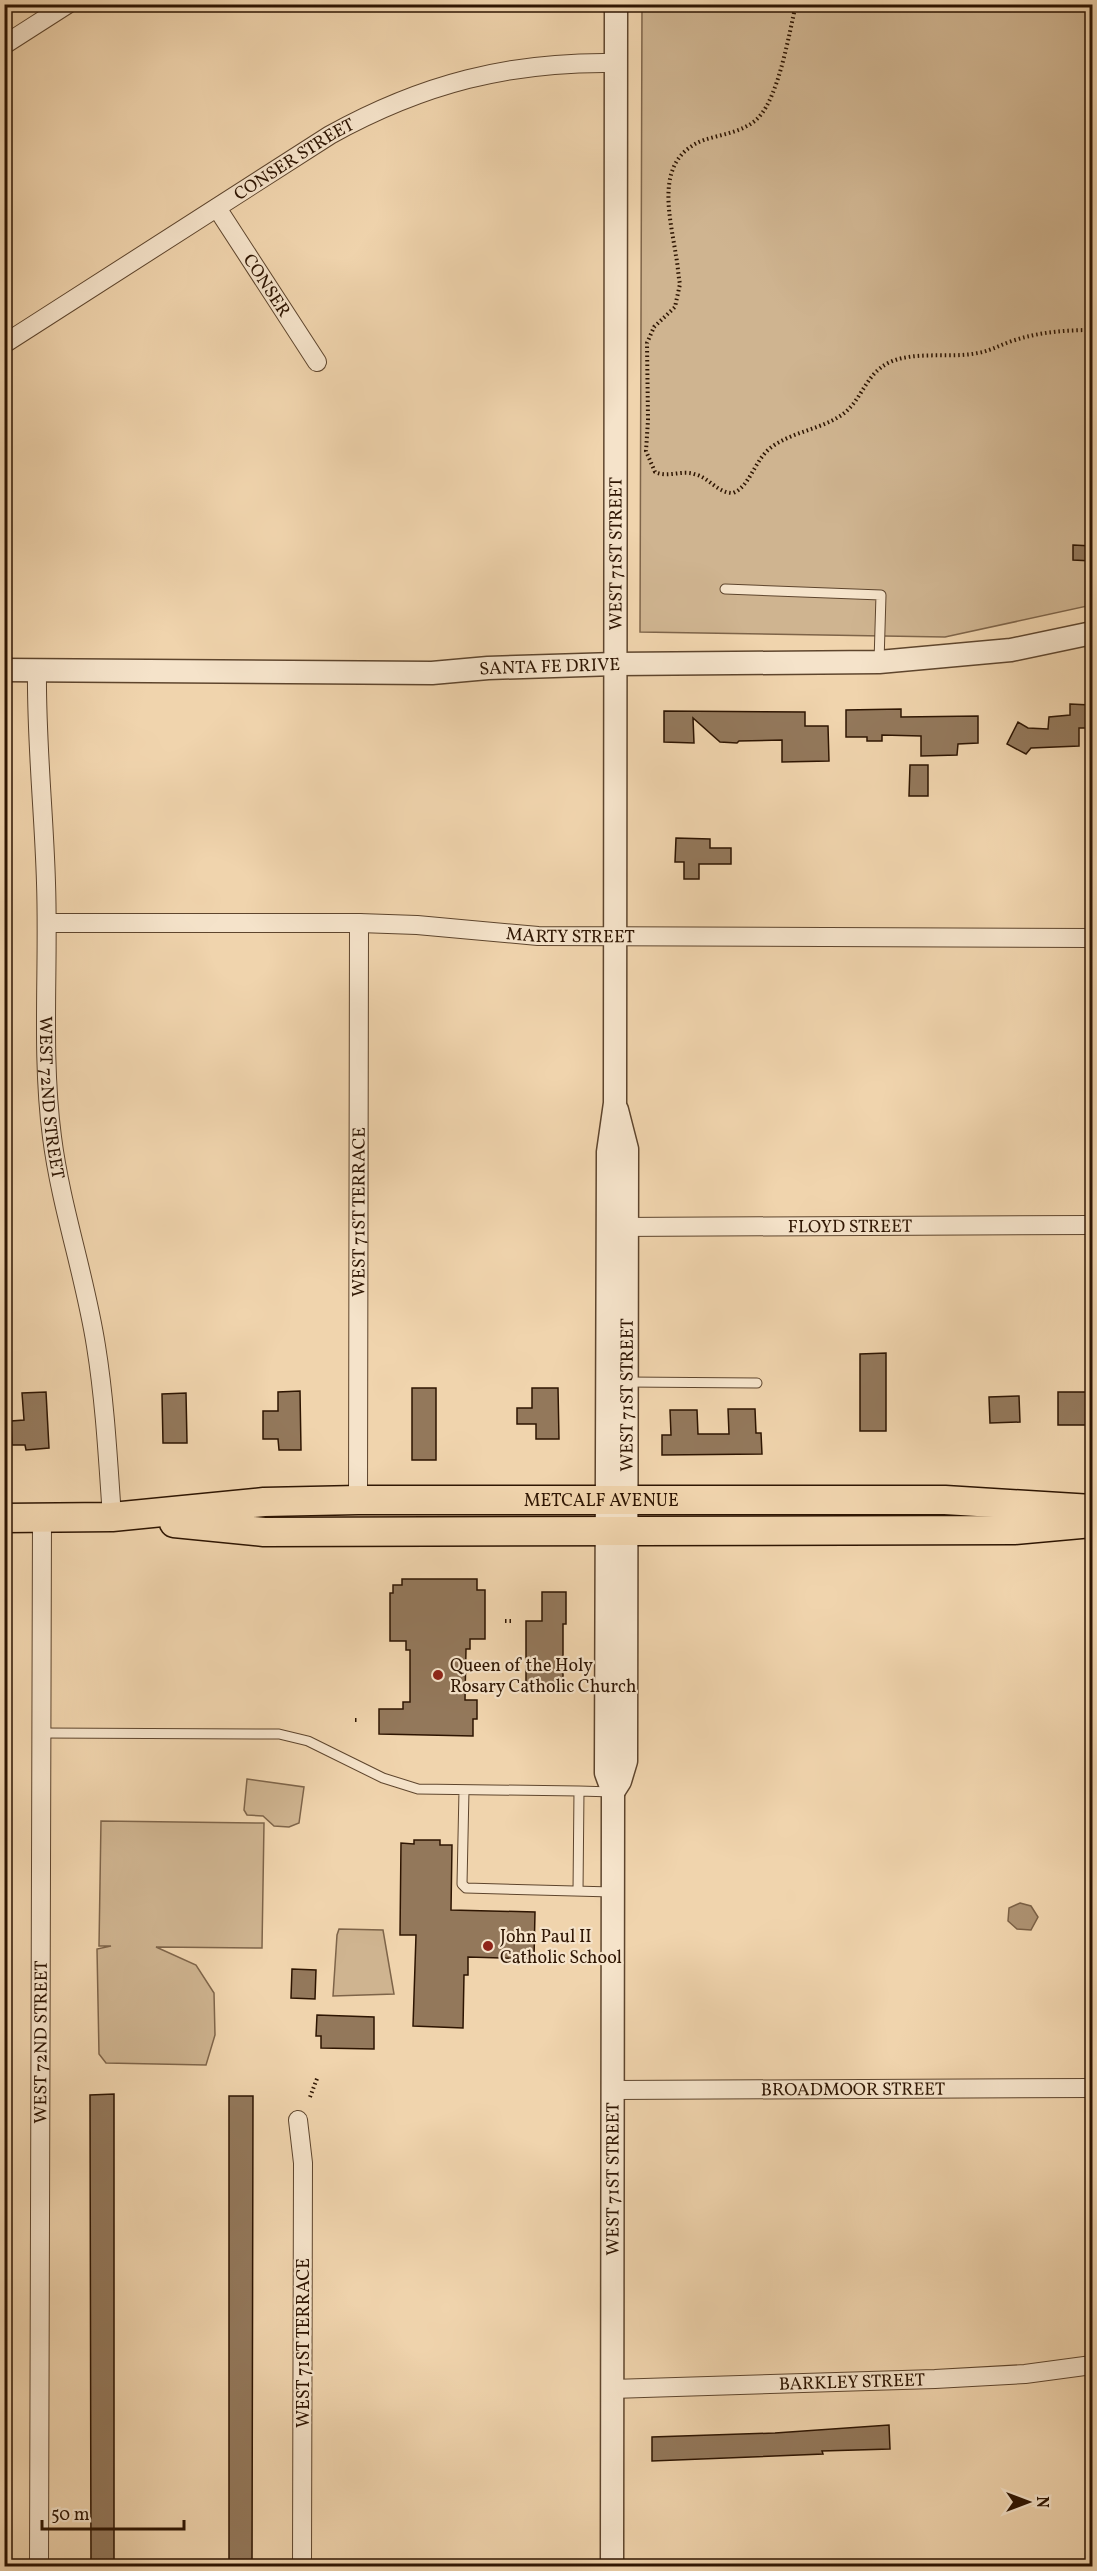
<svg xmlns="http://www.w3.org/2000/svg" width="1097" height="2571" font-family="Vollkorn,serif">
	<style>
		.green { fill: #cfb490; stroke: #7e6449; stroke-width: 1.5 }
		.water { fill: #ae9373; stroke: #7b6146; stroke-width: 1.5 }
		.building { fill: #93785b; stroke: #2e1502; stroke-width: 1.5 }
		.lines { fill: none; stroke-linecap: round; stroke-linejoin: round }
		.service-casing { stroke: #5e452d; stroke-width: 11 }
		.minor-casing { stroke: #5e452d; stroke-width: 20 }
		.tertiary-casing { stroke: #5e452d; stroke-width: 25 }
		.primary-casing { stroke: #2e1502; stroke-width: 31 }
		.path { stroke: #2e1502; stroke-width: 4; stroke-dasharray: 1.5 3; stroke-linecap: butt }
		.service { stroke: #f5e3ca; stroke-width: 9 }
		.minor { stroke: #f5e3ca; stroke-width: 18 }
		.tertiary { stroke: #f5e3ca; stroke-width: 22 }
		.primary { stroke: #f0d4ad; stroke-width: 28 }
		.poi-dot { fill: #8f2418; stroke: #f5e3ca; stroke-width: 2 }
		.labels { text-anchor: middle; stroke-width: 4.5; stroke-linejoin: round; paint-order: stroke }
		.street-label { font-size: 18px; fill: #2e1502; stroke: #f5e3ca }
		.poi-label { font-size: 18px; fill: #2e1502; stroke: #f5e3ca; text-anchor: start }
	</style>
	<rect width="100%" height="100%" fill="#f0d4ad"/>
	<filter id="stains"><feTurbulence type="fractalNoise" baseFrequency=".00333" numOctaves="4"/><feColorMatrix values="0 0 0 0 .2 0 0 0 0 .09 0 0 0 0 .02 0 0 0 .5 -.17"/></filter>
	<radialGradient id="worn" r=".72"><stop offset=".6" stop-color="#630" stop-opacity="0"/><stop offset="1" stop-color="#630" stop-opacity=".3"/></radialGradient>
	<path class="green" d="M642 5H1092V605L945 637 640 632Z
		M247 1779 304 1787 299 1823 289 1827 274 1826 263 1816 247 1815 244 1810Z
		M101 1821 264 1823 262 1948 156 1947 196 1965 214 1993 215 2035 206 2065 106 2063 99 2054 97 1949 111 1946H99Z
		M339 1929 383 1930 394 1994 333 1996 337 1935Z"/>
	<path class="water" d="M1020 1903 1031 1906 1038 1917 1031 1930 1017 1929 1008 1921 1009 1908Z"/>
	<path class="building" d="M1073 545 1092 546V561L1073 560Z
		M1070 704 1090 705 1089 728H1079V746L1031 748 1026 754 1007 744 1018 722 1028 728 1048 729 1049 717 1070 715Z
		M901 709V717L978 716V743L958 744 957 755 921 756V736L882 735V741H867V737H846V710Z
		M664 711 805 712V726H828L829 761 782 762V740L739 741 737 743 720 742 693 718 694 743 664 742Z
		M910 765H928V796H909Z
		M676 838 710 839V848H731V864H699V879H684V862H675Z
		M886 1353V1431H860V1354Z
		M412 1388H436V1460H412Z
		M532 1388H558L559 1439H536V1424H517V1408H532Z
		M300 1391 301 1450H279L278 1439H263V1411H278V1392Z
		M46 1392 49 1448 26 1450 25 1445H12L11 1421 24 1420 22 1393Z
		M1058 1392H1092V1425H1058Z
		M186 1393 187 1443H163L162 1394Z
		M1019 1396 1020 1422 990 1423 989 1397Z
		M728 1409H755L756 1433H761L762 1454 662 1455V1435H671L670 1410H697L698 1434H729Z
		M402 1579H477V1590H485V1639H470V1649H466L465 1700H477V1719H473V1736L379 1734V1709H403V1702H410V1650H406V1641H390V1593H393V1585H402Z
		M542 1592H566V1624H563V1684H560V1687H538V1683H526V1621H542Z
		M414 1840H440V1845H452L451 1910 535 1912 534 1959 468 1957V1975H464L463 2028 413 2026 416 1935H400L401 1843 414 1844Z
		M292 1969 316 1970 315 1999 291 1998Z
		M317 2015 374 2017V2049L321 2048V2036H316Z
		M114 2094V2566H91L90 2095Z
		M229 2096H253L252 2566H229Z
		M889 2425 890 2449 822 2451 823 2454 652 2461V2437L775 2433Z"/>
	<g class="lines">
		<defs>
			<path id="service" d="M725 589 881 595 879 662
				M627 1382 757 1383
				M41 1733 279 1734 308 1741 383 1778 418 1789 579 1791
				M464 1790 462 1884 466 1888 612 1892
				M578 1891 579 1791 613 1792"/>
			<g id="minor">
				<path d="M4 45 68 4"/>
				<path id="s1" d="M217 208 317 362"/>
				<path id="s2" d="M4 344 330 135C422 84 510 61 616 63"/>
				<path id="s3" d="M37 670C36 741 44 812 46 883 49 968 41 1053 52 1137 61 1208 85 1275 96 1346 105 1402 108 1460 112 1517"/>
				<path id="s4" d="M47 923H359L417 925 538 936 1092 938"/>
				<path id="s5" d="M614 1227 1092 1225"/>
				<path id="s6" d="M358 1500 359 923"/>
				<path id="s7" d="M613 2090 1092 2088"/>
				<path d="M298 2120 303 2163 302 2566"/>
				<path id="s8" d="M612 2389 935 2379 1025 2374 1092 2365"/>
				<path id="s9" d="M39 2566 42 1518"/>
			</g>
			<g id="tertiary">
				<path id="s10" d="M4 670 432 673 488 668 615 664 879 662 1011 650 1092 633"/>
				<path id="s11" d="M613 1792 620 1781 626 1761 627 1149 617 1110"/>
				<path id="s12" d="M612 2566 613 1792 606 1773 608 1152 615 1103 616 4"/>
			</g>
			<g id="primary">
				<path id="s13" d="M4 1518 112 1517 264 1502 358 1500H945L1092 1509"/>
				<path d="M174 1523 264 1532 1014 1530 1092 1523"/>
			</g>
		</defs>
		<use href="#service" class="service-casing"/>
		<use href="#minor" class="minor-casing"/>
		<use href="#tertiary" class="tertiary-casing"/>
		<use href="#primary" class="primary-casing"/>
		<path class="path" d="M796 4C789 34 779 95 759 117 745 132 722 134 704 140 653 159 670 215 676 256 678 265 678 275 680 284L675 307 654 327 647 343 648 420 646 451 655 472C668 478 681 470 694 474 709 477 717 493 733 493 751 486 754 459 773 446 795 431 822 429 843 414 862 400 865 375 888 363 915 350 949 359 978 353 990 351 1000 345 1012 341 1039 332 1065 330 1092 330
			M505 1621H511
			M355 1720H358
			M310 2097 318 2076"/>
		<use href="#service" class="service"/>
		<use href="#minor" class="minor"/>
		<use href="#tertiary" class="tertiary"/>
		<use href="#primary" class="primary"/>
	</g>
	<g class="poi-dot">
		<circle cx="438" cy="1675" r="6"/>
		<circle cx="488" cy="1946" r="6"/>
	</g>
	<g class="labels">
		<g class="street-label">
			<text dy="6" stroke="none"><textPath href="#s2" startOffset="344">CONSER STREET</textPath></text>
			<text dy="6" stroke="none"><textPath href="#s1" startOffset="92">CONSER</textPath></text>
			<text dy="6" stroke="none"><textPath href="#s12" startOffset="2014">WEST 71ST STREET</textPath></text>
			<text dy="6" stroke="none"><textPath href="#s10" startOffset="546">SANTA FE DRIVE</textPath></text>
			<text dy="6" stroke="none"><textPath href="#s4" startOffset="524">MARTY STREET</textPath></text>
			<text dy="6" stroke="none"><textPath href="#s3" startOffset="428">WEST 72ND STREET</textPath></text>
			<text dy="6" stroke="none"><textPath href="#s6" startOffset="288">WEST 71ST TERRACE</textPath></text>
			<text dy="6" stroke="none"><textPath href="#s5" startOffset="236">FLOYD STREET</textPath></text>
			<text dy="6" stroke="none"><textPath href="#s11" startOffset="400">WEST 71ST STREET</textPath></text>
			<text dy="6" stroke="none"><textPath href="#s13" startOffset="598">METCALF AVENUE</textPath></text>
			<text dy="6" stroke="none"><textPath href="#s9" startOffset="524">WEST 72ND STREET</textPath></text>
			<text dy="6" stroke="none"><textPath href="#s7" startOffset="240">BROADMOOR STREET</textPath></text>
			<text dy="6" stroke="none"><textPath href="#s12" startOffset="387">WEST 71ST STREET</textPath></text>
			<text transform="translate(303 2343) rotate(-90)" y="6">WEST 71ST TERRACE</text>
			<text dy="6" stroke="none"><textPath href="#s8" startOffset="240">BARKLEY STREET</textPath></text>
		</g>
		<g class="poi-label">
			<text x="450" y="1671">Queen of the Holy<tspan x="450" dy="21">Rosary Catholic Church</tspan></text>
			<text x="500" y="1942">John Paul II<tspan x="500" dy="21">Catholic School</tspan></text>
		</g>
	</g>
	<rect width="1097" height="2571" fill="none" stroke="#f0d4ad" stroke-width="24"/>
	<rect x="6" y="6" width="1085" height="2559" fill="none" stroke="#2e1502" stroke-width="3"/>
	<rect x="12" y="12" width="1073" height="2547" fill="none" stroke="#2e1502" stroke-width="1.5"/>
	<g transform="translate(1028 2502) rotate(90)" stroke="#f5e3ca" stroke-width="4.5" paint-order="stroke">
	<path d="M0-4.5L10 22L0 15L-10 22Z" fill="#2e1502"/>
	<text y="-9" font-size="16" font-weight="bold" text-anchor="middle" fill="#2e1502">N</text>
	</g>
	<path d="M42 2520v9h142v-9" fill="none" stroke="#2e1502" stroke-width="3"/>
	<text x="51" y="2520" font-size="18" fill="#2e1502" stroke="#f5e3ca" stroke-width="4.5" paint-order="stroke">50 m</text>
	<rect width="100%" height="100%" filter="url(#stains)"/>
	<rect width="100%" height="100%" fill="url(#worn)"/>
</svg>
